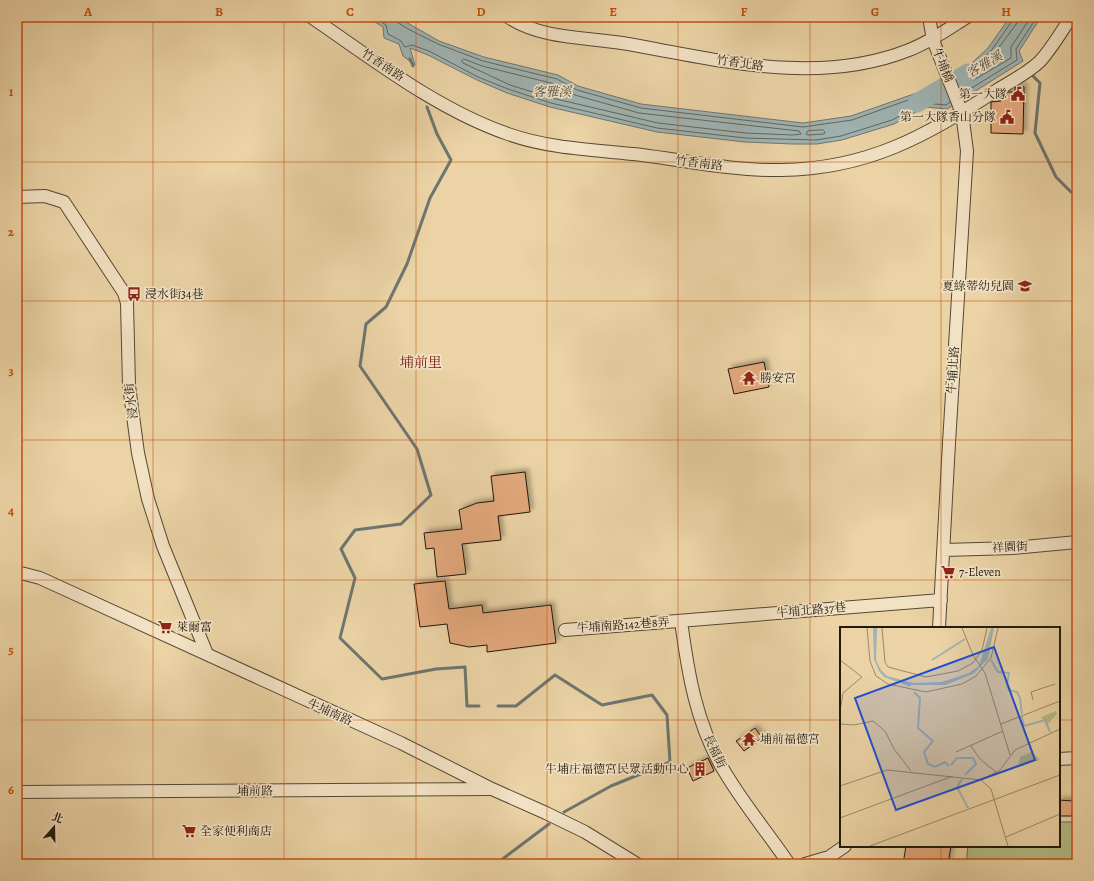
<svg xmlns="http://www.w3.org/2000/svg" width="1094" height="881" font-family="Alegreya,'Noto Serif TC',serif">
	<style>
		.green { fill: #b7bc86; stroke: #6c6a4a }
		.water { fill: #9fb4b3; stroke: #6d7671 }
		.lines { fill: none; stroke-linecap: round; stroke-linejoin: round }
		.shore { stroke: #606660; stroke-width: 1 }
		.stream { stroke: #6d7671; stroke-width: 3 }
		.river { stroke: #9fb4b3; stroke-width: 19 }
		.building { fill: #e2a87b; stroke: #21190e; filter: url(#shadow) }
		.minor-casing { stroke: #544834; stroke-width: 14 }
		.minor { stroke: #f2e2c4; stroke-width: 12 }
		.grid { fill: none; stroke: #ca4f0c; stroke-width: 1; stroke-opacity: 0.55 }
		.labels { text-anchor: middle; stroke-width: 3.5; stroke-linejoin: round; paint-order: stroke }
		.street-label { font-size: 12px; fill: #21190e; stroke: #f2e2c4 }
		.poi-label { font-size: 12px; fill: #21190e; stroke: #f2e2c4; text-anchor: start }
		.water-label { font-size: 13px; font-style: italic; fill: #4d4f48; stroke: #f2e2c4 }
		.quarter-label { font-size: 14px; fill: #7a1f14; stroke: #f2e2c4 }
		.inset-river { fill: none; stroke: #9fb4b3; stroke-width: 2 }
		.inset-road { fill: none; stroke: #9a8969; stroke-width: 1 }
		.view { fill: #1d4ed8; fill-opacity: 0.15; stroke: #1d4ed8; stroke-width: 2 }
		.inset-edge { fill: none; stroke: #21190e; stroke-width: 2 }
		.neatline { fill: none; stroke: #ca4f0c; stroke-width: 1.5 }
		.grid-label { font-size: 13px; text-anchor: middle; font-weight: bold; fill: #ca4f0c }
	</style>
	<defs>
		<filter id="shadow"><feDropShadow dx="3.5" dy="-3.5" stdDeviation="2" flood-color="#0004"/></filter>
	</defs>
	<rect width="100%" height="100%" fill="#ebd3a5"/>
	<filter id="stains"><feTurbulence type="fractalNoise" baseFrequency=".005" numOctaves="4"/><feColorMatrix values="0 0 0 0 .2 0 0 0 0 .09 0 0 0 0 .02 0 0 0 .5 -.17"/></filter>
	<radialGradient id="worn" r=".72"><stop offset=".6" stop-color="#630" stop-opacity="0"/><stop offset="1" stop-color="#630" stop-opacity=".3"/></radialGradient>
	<path class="green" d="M1059 822H1077V864H966L968 846H1059Z"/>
	<path class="water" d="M367 17H397L439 41 484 57 558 75 578 86 641 104 803 123 851 116 928 89 942 91 988 48 1010 17H1041L1019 51 1023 61 947 109 925 107 894 124 842 140 817 144H792L745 142 657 132 550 107 507 93 477 80 428 55 410 48 415 65 403 56 399 44 384 38 383 27Z"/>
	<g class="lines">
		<path class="shore" d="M374 17 386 25 388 34 401 41 405 47 412 45 429 51 478 77 508 89 551 103 657 128 745 138 816 140 841 136 892 120 924 103 946 105 950 102
			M395 17 397 22 408 29 438 44 483 61 557 79 577 90 641 108 803 127 852 120 928 93 941 95 946 92
			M1018 17 1017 23 994 54 962 84V87L1011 58V47L1031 17
			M464 59 482 66 555 84 575 95 639 113 799 131 801 134 792 135 745 133 658 123 552 98 510 85 463 63 462 61Z
			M957 82 991 51 1012 21 1013 17
			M962 94 1017 60 1016 49 1037 17
			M823 130 825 132 824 134 808 135 806 134 808 131Z"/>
		<path class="stream" d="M410 59 413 66
			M1031 74 1040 83 1035 133 1056 177 1071 192 1077 194
			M427 107 437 134 451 160 430 198 407 264 386 307 366 324 360 366 417 449 431 495 401 524 355 530 341 549 355 578 340 638 382 679 436 669 465 667 467 706H479
			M498 706H516L555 675 602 705 652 695 667 715 670 762 611 786 564 812
			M496 864 549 824"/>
		<path class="river" d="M917 103 968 73"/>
	</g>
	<path class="building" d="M1018 86 1024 87 1023 134 991 133V102L1001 101 1002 96 1008 92H1015V88Z
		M764 362 769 387 734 394 728 369Z
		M525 472 530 512 498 516 501 540 462 544 466 574 437 577 434 548 426 549 424 533 462 529 459 510 477 503 494 501 491 476Z
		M445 581 449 609 482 605 483 613 551 605 556 643 487 652V645L469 647 450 643 447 624 420 627 414 584Z
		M755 728 762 738 744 751 736 741Z
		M708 758 714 771 693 781 687 768Z
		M1059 800 1073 801 1072 816H1059Z
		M906 846H951L948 864H903Z"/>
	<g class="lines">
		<defs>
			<path id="minor" d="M311 17C373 59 436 109 508 134 550 149 597 150 642 155 688 161 735 171 781 170 868 169 926 136 997 90 1010 82 1033 70 1042 59 1053 46 1062 31 1071 17
				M508 17C541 39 584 37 622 43 716 59 816 87 909 50 930 42 948 29 967 17
				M929 17 933 40 962 113 967 151 949 443 939 628
				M17 197 45 196 64 202 124 293 127 303 129 386 138 453 148 499 163 546 207 654
				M944 550 1013 548 1077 542
				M17 572 40 578 401 743 492 789 546 813 585 832 637 864
				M681 621C688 673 696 723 723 769 742 802 768 833 789 864
				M565 630 941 600
				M1059 759 1077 758
				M17 792 490 789
				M805 864 829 857 845 846"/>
		</defs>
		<use href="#minor" class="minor-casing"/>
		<use href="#minor" class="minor"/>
	</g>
	<path class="grid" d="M153 17V864M284 17V864M416 17V864M547 17V864M678 17V864M810 17V864M941 17V628M17 162H1077M17 301H1077M17 440H1077M17 580H1077M17 720H841M1059 720H1077M941 846V864"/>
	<defs>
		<symbol id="civic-bare" viewBox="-9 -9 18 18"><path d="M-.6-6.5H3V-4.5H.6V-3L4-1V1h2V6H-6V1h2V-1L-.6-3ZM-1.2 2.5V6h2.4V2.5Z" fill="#8f2418" stroke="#f2e2c4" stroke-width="2.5" paint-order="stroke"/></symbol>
		<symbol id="school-bare" viewBox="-9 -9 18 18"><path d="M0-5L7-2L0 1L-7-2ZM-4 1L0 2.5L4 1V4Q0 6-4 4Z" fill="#8f2418" stroke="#f2e2c4" stroke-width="2.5" paint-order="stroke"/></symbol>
		<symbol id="bus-bare" viewBox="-9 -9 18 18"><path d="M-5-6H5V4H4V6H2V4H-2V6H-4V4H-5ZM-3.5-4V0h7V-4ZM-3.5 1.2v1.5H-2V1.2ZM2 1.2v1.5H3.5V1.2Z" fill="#8f2418" stroke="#f2e2c4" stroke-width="2.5" paint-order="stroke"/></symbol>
		<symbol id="temple-bare" viewBox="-9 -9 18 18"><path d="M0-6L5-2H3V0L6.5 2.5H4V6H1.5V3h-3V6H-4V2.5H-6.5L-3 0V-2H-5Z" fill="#8f2418" stroke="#f2e2c4" stroke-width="2.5" paint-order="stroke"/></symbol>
		<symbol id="supermarket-bare" viewBox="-9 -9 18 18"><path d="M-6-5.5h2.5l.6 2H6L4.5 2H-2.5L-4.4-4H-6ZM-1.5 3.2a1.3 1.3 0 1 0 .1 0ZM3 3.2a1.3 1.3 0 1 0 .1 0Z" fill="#8f2418" stroke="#f2e2c4" stroke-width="2.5" paint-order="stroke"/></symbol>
		<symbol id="building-bare" viewBox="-9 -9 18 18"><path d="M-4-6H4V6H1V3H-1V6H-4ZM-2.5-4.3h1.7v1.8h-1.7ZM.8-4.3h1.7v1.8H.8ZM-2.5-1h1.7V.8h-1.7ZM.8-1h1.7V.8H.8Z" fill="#8f2418" stroke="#f2e2c4" stroke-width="2.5" paint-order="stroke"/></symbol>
	</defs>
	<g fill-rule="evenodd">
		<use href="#civic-bare" x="1008" y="84" width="20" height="20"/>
		<use href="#civic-bare" x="997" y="107" width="20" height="20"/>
		<use href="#school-bare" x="1015" y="276" width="20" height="20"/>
		<use href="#bus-bare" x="124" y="284" width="20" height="20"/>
		<use href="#temple-bare" x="739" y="368" width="20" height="20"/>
		<use href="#supermarket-bare" x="938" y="562" width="20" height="20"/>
		<use href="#supermarket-bare" x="155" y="617" width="20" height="20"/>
		<use href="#temple-bare" x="739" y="729" width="20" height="20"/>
		<use href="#building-bare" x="690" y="759" width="20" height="20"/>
		<use href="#supermarket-bare" x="179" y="821" width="20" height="20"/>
	</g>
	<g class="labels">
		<g class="street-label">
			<text transform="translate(740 63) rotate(8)" y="4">竹香北路</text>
			<text transform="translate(383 65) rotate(33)" y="4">竹香南路</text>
			<text transform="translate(943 65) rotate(68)" y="4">牛埔橋</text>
			<text transform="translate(699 163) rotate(7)" y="4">竹香南路</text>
			<text transform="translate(953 370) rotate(-86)" y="4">牛埔北路</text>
			<text transform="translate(131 401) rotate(-97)" y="4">浸水街</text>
			<text transform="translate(1010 547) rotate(-3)" y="4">祥園街</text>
			<text transform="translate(811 610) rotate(-5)" y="4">牛埔北路37巷</text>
			<text transform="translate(623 625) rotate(-4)" y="4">牛埔南路142巷8弄</text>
			<text transform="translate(330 712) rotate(24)" y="4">牛埔南路</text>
			<text transform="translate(715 751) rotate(65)" y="4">長福街</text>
			<text x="255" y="795">埔前路</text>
		</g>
		<g class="poi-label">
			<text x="1007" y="98" text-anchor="end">第一大隊</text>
			<text x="996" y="121" text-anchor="end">第一大隊香山分隊</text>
			<text x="1014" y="290" text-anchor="end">夏綠蒂幼兒園</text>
			<text x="145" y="298">浸水街34巷</text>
			<text x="760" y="382">勝安宮</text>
			<text x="959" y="576">7-Eleven</text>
			<text x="176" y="631">萊爾富</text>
			<text x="760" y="743">埔前福德宮</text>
			<text x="689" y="773" text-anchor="end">牛埔庄福德宮民眾活動中心</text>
			<text x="200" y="835">全家便利商店</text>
		</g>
		<g class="water-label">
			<text transform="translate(984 64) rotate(-31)" y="5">客雅溪</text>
			<text x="552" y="96">客雅溪</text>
		</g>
		<g class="quarter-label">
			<text x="421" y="367">埔前里</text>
		</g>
	</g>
	<g transform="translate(840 627)">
		<rect width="220" height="220" fill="#ebd3a5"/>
		<path d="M216 84 217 87 208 97 201 90ZM192 125 200 133 178 140 180 130Z" fill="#b7bc86"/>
		<path d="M33 1H37L36 33 41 43 47 49 73 56 102 55 129 46 139 39 151 1H154L148 32 133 47 105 58H70L71 60 44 50 39 44 34 32Z" fill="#9fb4b3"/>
		<path class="inset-river" d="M92 33 125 12M151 33 158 45 169 46 167 58 169 63 177 65 180 71 182 87M74 65 80 71 78 101 93 114 84 125 88 137 95 140 105 135 109 139M182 90 184 99 205 93 210 105M111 138 117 131H133L136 137 125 148M122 152 117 160 128 181"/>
		<path class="inset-road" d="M27 1 30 34 36 49 48 57 86 65 122 57 136 49 151 31 158 1M42 1 45 35 48 40 86 50 118 44 133 36 142 23 147 1M122 1 133 28 145 46 170 128M0 33 22 50 3 66 0 84M193 73 191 65 215 57M0 97 14 98 33 94 45 104 54 122 71 144M161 97 220 74M131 119 140 132 156 145M116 125 163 104M141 153 160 143 175 123 220 102M0 159 47 143 141 153 151 162 168 219M0 191 113 149M166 210 220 187M30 219 220 148"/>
		<path class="view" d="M154 20 195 133 56 183 15 71Z"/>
		<rect width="220" height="220" class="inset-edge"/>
	</g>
	<rect width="1094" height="881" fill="none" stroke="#ebd3a5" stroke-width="44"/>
	<g transform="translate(54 827) rotate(20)" stroke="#f2e2c4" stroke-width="3" paint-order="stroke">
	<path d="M0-3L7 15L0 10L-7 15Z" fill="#21190e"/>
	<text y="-6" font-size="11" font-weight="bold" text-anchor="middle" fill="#21190e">北</text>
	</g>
	<rect x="22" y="22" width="1050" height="837" class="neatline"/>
	<g class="grid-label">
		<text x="88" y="16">A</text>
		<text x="219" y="16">B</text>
		<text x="350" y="16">C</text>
		<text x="481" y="16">D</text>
		<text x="613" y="16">E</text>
		<text x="744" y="16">F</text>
		<text x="875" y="16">G</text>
		<text x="1006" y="16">H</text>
		<text x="11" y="96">1</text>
		<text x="11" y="236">2</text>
		<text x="11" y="375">3</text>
		<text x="11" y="515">4</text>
		<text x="11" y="654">5</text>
		<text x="11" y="794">6</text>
	</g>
	<rect width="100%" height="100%" filter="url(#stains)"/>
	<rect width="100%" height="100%" fill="url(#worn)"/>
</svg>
